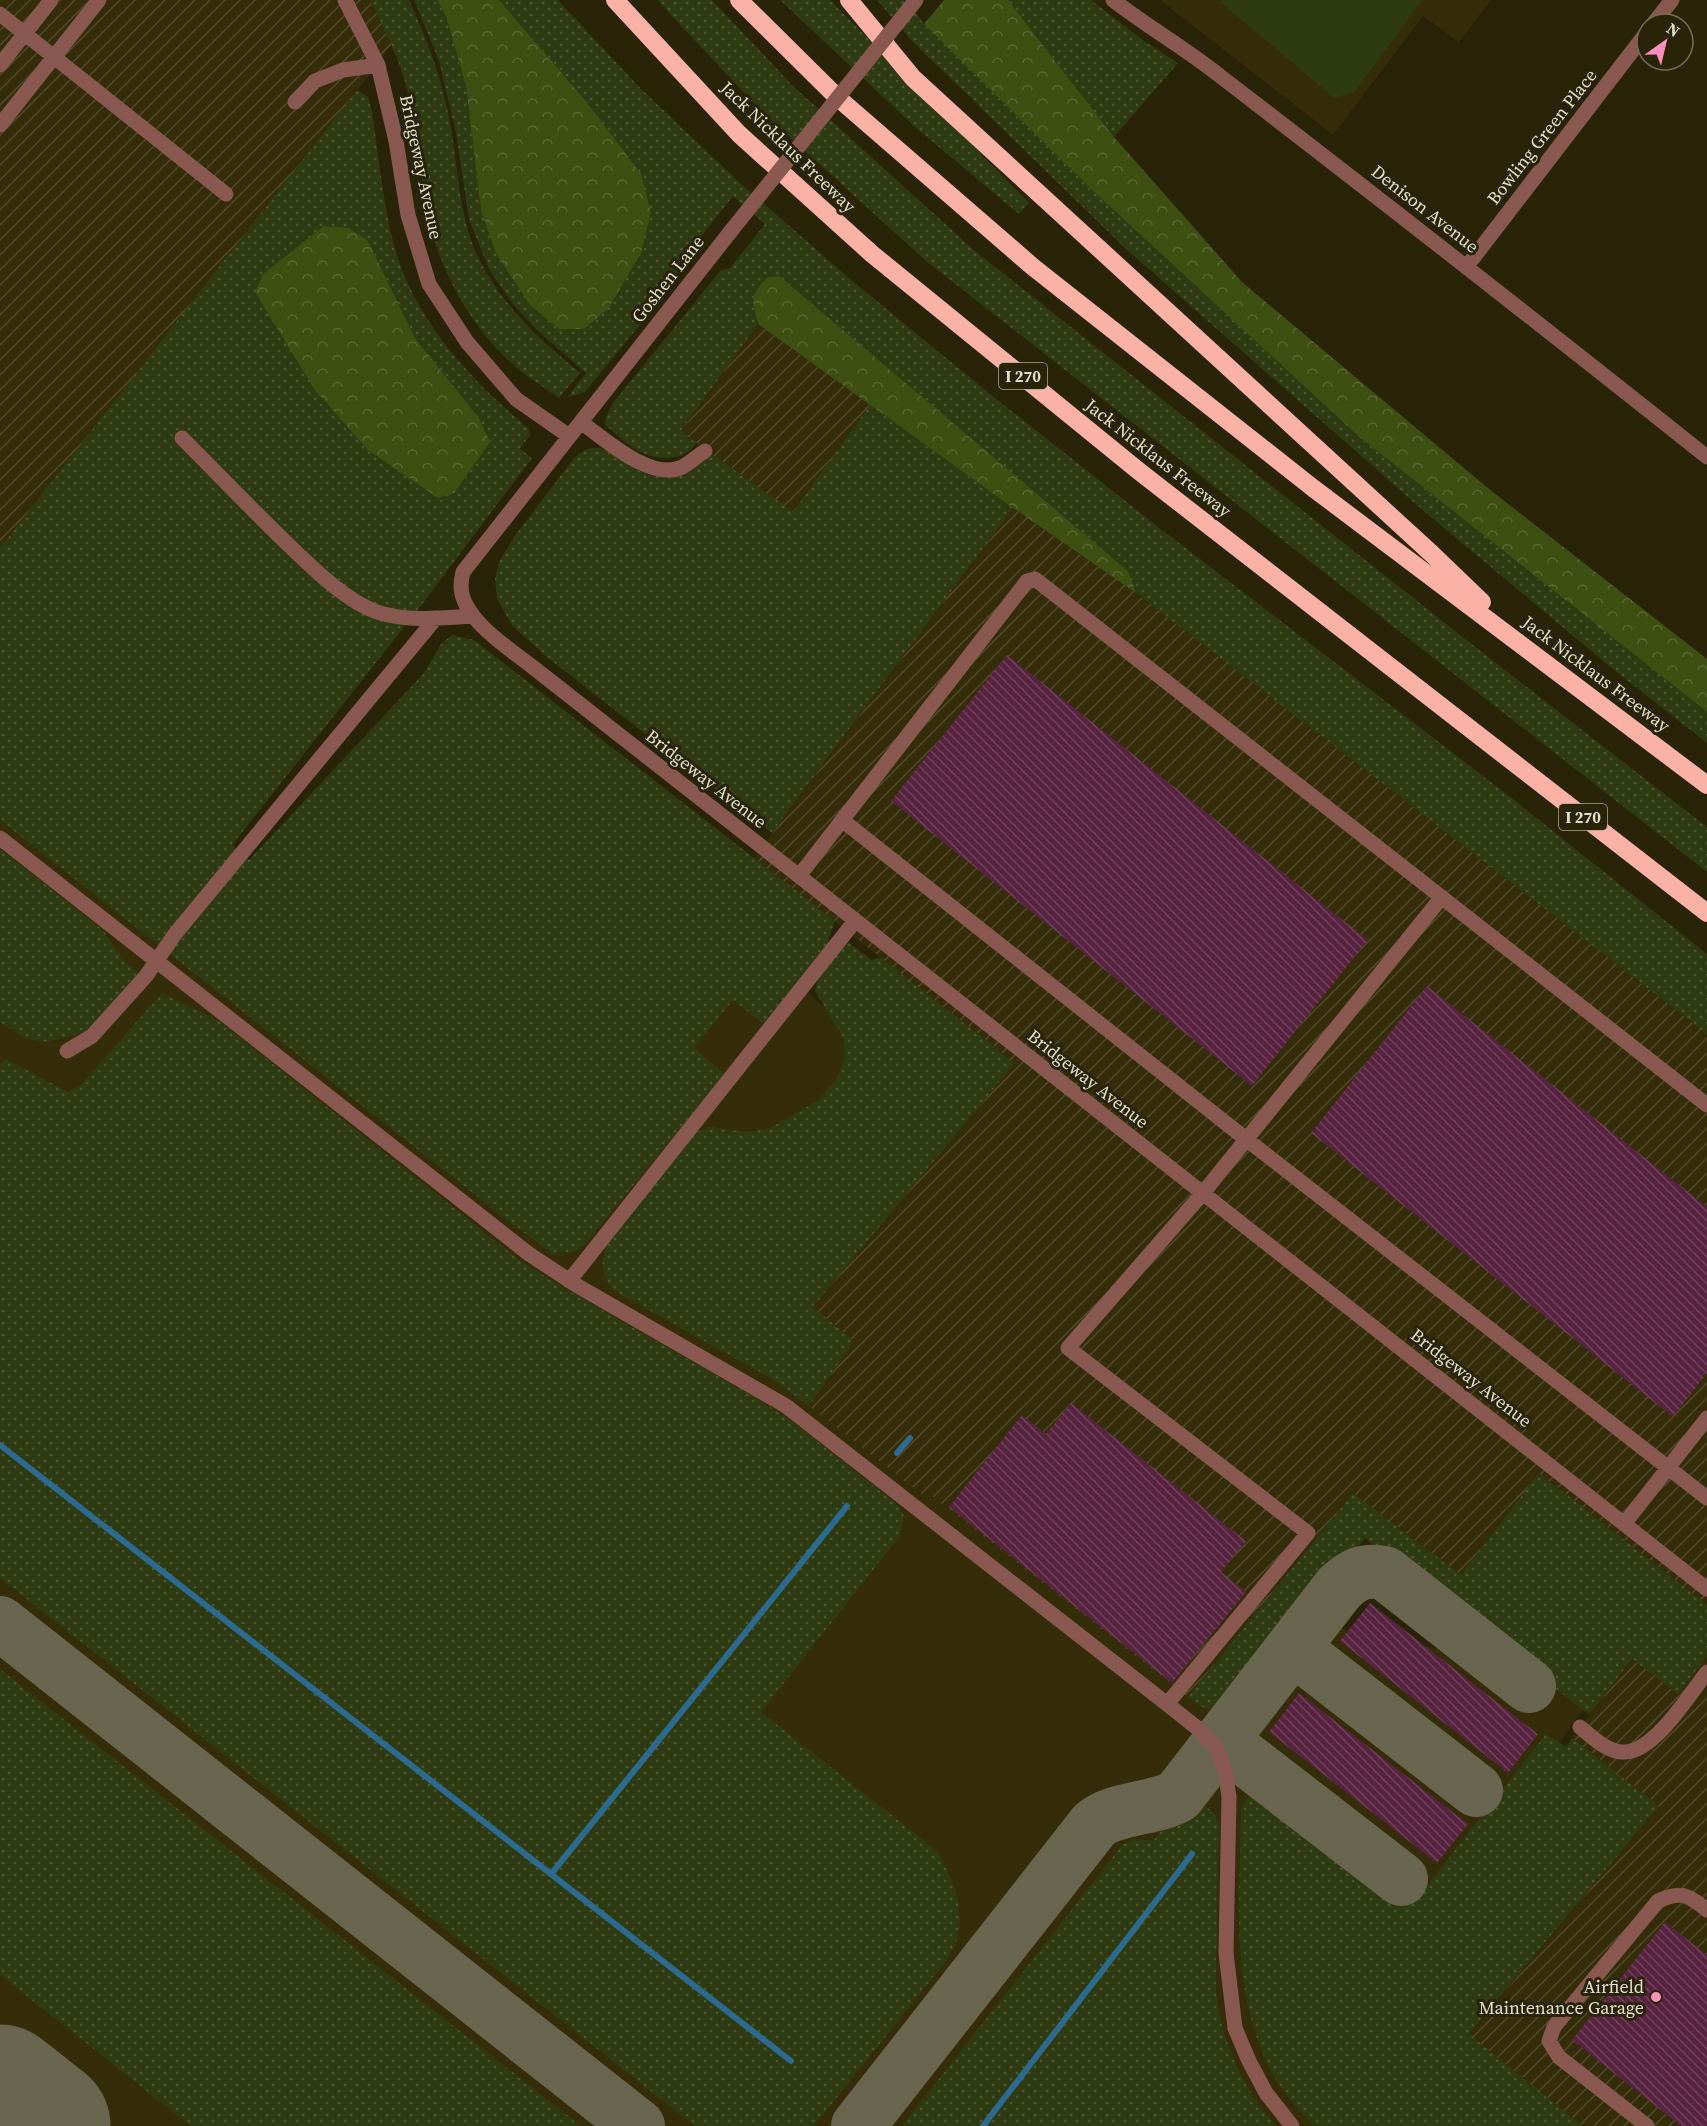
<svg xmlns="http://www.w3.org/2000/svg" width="1707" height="2126" font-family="'Source Serif 4',serif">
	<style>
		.built { fill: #352c09 }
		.industrial { fill: url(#industrial-furrows) }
		.grass { fill: url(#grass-dots); fill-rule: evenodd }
		.forest { fill: url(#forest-crowns) }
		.garden { fill: #2e3b12 }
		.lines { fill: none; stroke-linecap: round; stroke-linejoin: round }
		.stream { stroke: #2c6a8f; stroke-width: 6 }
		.taxiway { stroke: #6a654e; stroke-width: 54 }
		.runway { stroke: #6a654e; stroke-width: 135 }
		.building { fill: url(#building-back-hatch) }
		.minor { stroke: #895951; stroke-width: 15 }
		.highway { stroke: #fbb2a6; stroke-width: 18 }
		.minor-bridge { stroke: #895951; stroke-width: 15 }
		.poi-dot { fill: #fe8ebe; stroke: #292308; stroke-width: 2 }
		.labels { text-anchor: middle; stroke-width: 6; stroke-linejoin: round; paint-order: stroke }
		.shield { fill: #292308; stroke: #aba794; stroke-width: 1.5 }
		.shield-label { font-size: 16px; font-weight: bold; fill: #e3dfd0 }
		.street-label { font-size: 18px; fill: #e3dfd0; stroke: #292308 }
		.poi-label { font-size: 18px; fill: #e3dfd0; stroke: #292308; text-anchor: end }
	</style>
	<defs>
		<pattern id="industrial-furrows" width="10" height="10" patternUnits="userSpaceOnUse" patternTransform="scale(1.5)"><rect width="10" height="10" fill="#352c09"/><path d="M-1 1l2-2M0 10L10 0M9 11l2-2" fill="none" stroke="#524a2c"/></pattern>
		<pattern id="grass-dots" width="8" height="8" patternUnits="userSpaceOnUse" patternTransform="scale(1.5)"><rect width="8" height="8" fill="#2e3b12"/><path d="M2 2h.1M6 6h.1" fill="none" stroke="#4c5733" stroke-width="1.8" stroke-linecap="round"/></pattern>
		<pattern id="forest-crowns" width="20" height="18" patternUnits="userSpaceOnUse" patternTransform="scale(1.5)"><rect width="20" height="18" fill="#3e4f12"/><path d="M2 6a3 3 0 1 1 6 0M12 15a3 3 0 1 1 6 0" fill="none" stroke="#5a6833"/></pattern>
		<pattern id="building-back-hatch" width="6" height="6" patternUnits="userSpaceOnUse" patternTransform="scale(1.5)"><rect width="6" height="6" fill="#582341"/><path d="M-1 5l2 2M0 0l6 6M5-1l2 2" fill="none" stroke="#70425b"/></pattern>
	</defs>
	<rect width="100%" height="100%" fill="#292308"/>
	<path class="built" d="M1160 0H1491L1459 42 1423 16 1333 135Z
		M0 749 564 1193 750 941 872 1050 1209 1601 1602 1683 1311 2093 1352 2126H0Z"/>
	<path class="industrial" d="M0 0H370L392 44 339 115 0 548Z
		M758 324 870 405 793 513 681 432Z
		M1013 508 1136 593 1707 1034V1605L1539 1473 1461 1575 1353 1493 1188 1697 932 1496 929 1500 809 1406 854 1341 813 1307 1015 1063 754 858Z
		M1707 1656V2126H1583L1469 2035 1659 1806 1572 1738 1632 1659 1678 1694Z"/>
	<path class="grass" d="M370 0H409C429 43 445 87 452 134 459 178 460 223 481 263 505 308 541 341 580 373L559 398C547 389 533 381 522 372 478 337 444 281 431 227 421 186 419 143 410 101 403 66 386 32 370 0Z
		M414 0H437L446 16 466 86 481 211 530 305 559 329H584L585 100 499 0H558L640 88 740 183 850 279 990 394 1157 526 1509 796 1707 954V1034L1136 593 1128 571 753 304 758 324 681 431 696 443C690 452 684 456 673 457 642 461 627 443 605 425L606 416 613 403 721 270 730 268 765 224 733 196 699 239 700 251 585 392 567 398 586 373 539 332 513 304 489 269 469 219 456 133 439 61Z
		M657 0H712L794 87 975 251 1460 635 1707 827V872L926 261 762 112Z
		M780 0H830L1029 203 1019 214 915 127Z
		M877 0H906L924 24 1091 189 1357 435 1707 712V743L1614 670 1426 513 1125 248 912 41Z
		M1008 0H1091L1144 41 1178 63 1114 137Z
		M357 90 368 97 372 111C378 151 382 193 391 233 408 313 468 378 528 428L530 435 520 449 532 458 423 603 232 845 249 860 424 673 441 644 452 635 474 640 835 921 827 945 764 1024 733 1000 694 1048 725 1074 586 1243 577 1251 553 1254 512 1224 0 820V548ZM324 226 368 241 415 338 478 417Z
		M870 405 1013 508 772 833 543 654 512 625 497 599 495 579 499 562 514 537 574 458C609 425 629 485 667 475 677 473 699 458 709 452L793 512Z
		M0 849 103 930 123 960 138 973 87 1031 47 1042 26 1039 0 1022Z
		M848 942 872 960 880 957 1015 1063 813 1307 854 1341 809 1406 772 1379 613 1290C600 1272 601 1264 607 1243L696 1132 712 1127 747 1132 770 1128 817 1101 837 1079 845 1057 844 1039 815 991 820 972Z
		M162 993 219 1021 522 1262 569 1291 763 1402 797 1425 899 1506 904 1516 899 1537 761 1712 937 1851C952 1877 964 1904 958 1935 957 1944 950 1953 946 1961L814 2126H695L0 1578V1064L6 1059 68 1092 80 1086Z
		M1539 1473 1707 1605V1656L1678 1694 1632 1659 1589 1715 1365 1538 1234 1706C1212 1712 1205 1711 1188 1697L1353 1493 1461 1575Z
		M0 1669 581 2126H191L0 1975Z
		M1546 1734 1566 1747 1572 1738 1659 1806 1469 2034 1583 2126H1314C1298 2109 1282 2092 1271 2071 1229 1990 1240 1897 1241 1809 1249 1790 1258 1790 1276 1794L1415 1901Z
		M1187 1804C1205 1804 1212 1807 1219 1824 1218 1861 1217 1898 1217 1935 1216 1962 1214 1990 1220 2017 1229 2058 1249 2095 1276 2126H902L1123 1844 1134 1839 1153 1841 1180 1807Z"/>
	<path class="forest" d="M437 0H499L585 100 641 174 651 212 641 253 608 309 584 329H559L530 305 496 253 481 211 466 86 446 16Z
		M944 0H1008L1114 137 1242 282 1489 489 1707 659V712L1357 435 1091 189 924 24Z
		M324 226 349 228 368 241 415 338 478 417 490 442 454 493 438 498 368 450 315 390 255 292 263 274Z
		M779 276 1128 571 1136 593 1013 508 758 324C752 300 749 295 768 277Z"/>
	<path class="garden" d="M1222 0H1422L1355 92 1334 98 1220 2Z"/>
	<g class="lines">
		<path class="stream" d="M0 1445C262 1652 528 1854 791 2061
			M897 1453 910 1438
			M552 1873 847 1506
			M983 2126 1192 1854"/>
		<path class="taxiway" d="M0 1623 638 2126
			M1293 1648 1476 1790
			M1221 1740 1401 1879
			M858 2126 1094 1825C1114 1807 1153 1810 1178 1796L1339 1588C1354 1574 1364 1569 1385 1573L1529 1686"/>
		<path class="runway" d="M0 2092 43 2126"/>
	</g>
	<path class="building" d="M1007 655 1368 940 1252 1086 891 801Z
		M1427 986 1707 1207V1373L1673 1417 1311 1133Z
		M1071 1403 1246 1541 1221 1572 1246 1592 1172 1683 949 1507 1022 1415 1046 1434Z
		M1370 1603 1538 1734 1508 1773 1340 1641Z
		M1299 1693 1468 1824 1437 1863 1269 1732Z
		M1665 1922 1707 1955V2126H1681L1572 2040Z"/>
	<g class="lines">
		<path class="minor" d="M345 0 378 65 396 141 408 215 429 284 467 342 516 399 569 436
			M1113 0C1148 27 1186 49 1220 76 1384 202 1546 329 1707 457
			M0 14 226 194
			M1653 24 1672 0
			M0 65 51 0
			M295 102 315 81 343 70 378 65
			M0 125 99 0
			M731 231 463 572C462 576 461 581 461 586 461 619 510 649 534 668L1707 1589
			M1467 266 1647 32
			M581 422C604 439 652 482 682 467 690 463 697 456 705 451
			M182 438C220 476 257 515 296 552 318 573 347 601 377 612 407 622 441 618 472 616
			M842 820 1246 1139 1707 1498
			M0 838 529 1254 576 1285 786 1406 1167 1704 1196 1727 1215 1746 1225 1769 1229 1797 1226 1953 1235 2028 1249 2061 1266 2093 1292 2126
			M799 876 1027 581 1035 579 1707 1105
			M67 1051 92 1036 146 976 175 934 436 618
			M569 1281 855 921
			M1624 1524 1707 1418
			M1167 1704 1308 1533 1068 1348 1203 1193 1442 897
			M1580 1727C1592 1737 1608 1753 1625 1752 1655 1751 1690 1694 1707 1672
			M1647 2126 1559 2057 1549 2041 1554 2027 1658 1901C1681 1890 1688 1895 1707 1910"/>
		<path class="highway" d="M615 0 739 134 872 254 1140 472 1707 913
			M739 0 838 98 1033 267 1313 488 1707 785
			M849 0 913 78 1432 554 1482 602"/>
		<path class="minor-bridge" d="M731 231 916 0"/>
	</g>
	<circle class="poi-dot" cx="1656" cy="1997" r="6"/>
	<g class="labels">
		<g class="shield">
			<rect x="999" y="363" width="48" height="26" rx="4.5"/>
			<rect x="1559" y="804" width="48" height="26" rx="4.5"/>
		</g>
		<g class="shield-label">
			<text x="1023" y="382">I 270</text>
			<text x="1583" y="823">I 270</text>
		</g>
		<g class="street-label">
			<text transform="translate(1542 137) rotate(-52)" y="6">Bowling Green Place</text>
			<text transform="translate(788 147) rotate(44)" y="6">Jack Nicklaus Freeway</text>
			<text transform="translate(421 167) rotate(78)" y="6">Bridgeway Avenue</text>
			<text transform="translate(1425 209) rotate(38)" y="6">Denison Avenue</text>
			<text transform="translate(668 279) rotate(-52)" y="6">Goshen Lane</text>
			<text transform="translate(1158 458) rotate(38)" y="6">Jack Nicklaus Freeway</text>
			<text transform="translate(1596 674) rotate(37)" y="6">Jack Nicklaus Freeway</text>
			<text transform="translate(706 779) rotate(38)" y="6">Bridgeway Avenue</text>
			<text transform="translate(1088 1079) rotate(38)" y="6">Bridgeway Avenue</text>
			<text transform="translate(1471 1378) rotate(38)" y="6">Bridgeway Avenue</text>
		</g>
		<g class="poi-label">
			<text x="1644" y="1993">Airfield<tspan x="1644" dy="21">Maintenance Garage</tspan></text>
		</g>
	</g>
	<g transform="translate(1665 42) rotate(34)"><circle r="28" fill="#292308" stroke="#736e58" stroke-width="1.5"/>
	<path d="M0-4.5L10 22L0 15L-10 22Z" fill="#fe8ebe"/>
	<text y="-9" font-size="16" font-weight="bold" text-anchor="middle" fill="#e3dfd0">N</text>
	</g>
</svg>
